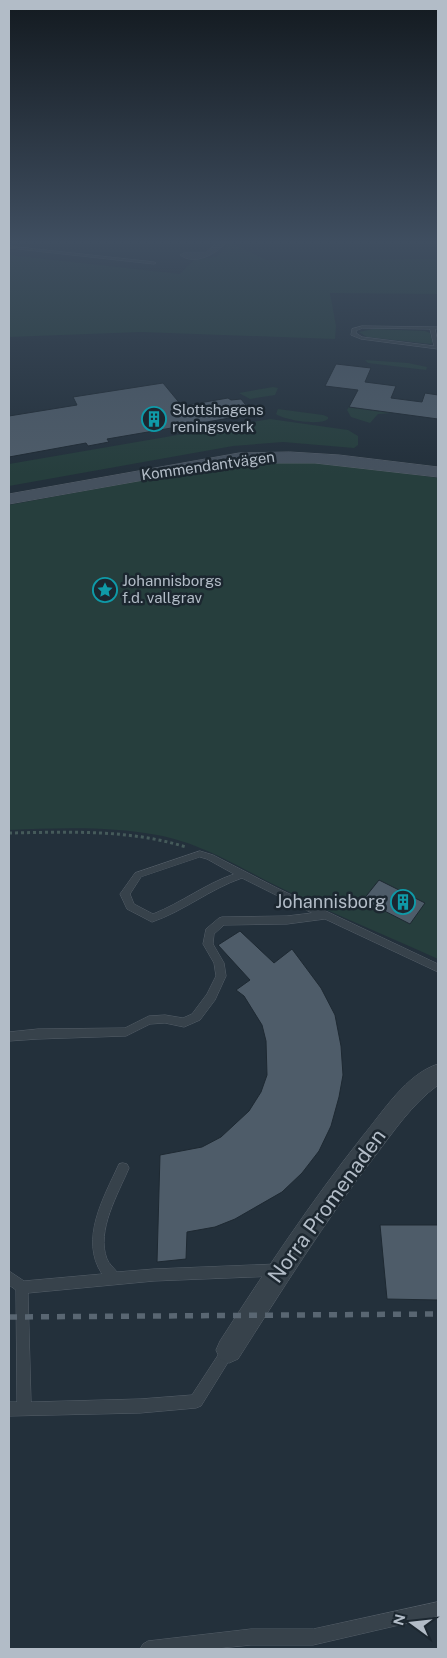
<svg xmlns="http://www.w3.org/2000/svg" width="447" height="1658" font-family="'Public Sans',sans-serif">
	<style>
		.green { fill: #263e3d }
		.building { fill: #4e5c69; stroke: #1e2932 }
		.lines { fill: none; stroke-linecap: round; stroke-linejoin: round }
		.lane-casing { stroke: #555f69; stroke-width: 1 }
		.street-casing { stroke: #555f69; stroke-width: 1 }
		.secondary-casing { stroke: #555f69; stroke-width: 1 }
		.path { stroke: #455a5a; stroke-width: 3; stroke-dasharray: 3 3; stroke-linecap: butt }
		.lane { fill: #37424b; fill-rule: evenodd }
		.street { fill: #37424b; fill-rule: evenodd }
		.secondary { fill: #45515e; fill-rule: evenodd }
		.rail { stroke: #596672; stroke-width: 5.5; stroke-dasharray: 8 8; stroke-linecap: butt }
		.labels { text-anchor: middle; stroke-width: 5; stroke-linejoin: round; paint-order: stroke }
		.far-poi-label { font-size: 15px; fill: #b2bcc7; stroke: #1c2730; text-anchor: start }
		.far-street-label { font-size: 15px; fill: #b2bcc7; stroke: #1c2730 }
		.poi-label { font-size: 18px; fill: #b2bcc7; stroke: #1c2730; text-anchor: end }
		.near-street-label { font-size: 21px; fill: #b2bcc7; stroke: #1c2730 }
	</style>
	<rect width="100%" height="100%" fill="#23303b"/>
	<path class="green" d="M230 242 266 260 438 259V294L330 293 336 326 335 339 141 332 9 337V255L180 274 195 259 217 257Z
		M373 329 425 331 430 333 433 342 431 344 367 337 359 332Z
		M365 360 408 363 427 367 426 370 368 363Z
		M273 387 278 388 275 395 250 399 239 393Z
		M349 407 393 413 378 414 370 423 351 417 347 410Z
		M278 409 323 415 328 417V419C320 426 284 420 276 414Z
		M270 419 348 430 358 436V445L354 448 283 442 233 446 9 486V464Z
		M276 460 348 465 438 478V959C385 935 331 913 279 887 238 867 202 843 157 835 108 826 58 828 9 830V505L208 468Z"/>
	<path class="building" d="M336 364 371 368 365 382 396 386 391 398 422 402 425 393 438 395V419L349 407 358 390 325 386Z
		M163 383 182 406 228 398 231 400 241 399 253 414 107 439 109 442 88 446 86 443 9 457V416L77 405 73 397Z
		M379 880 425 903 410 924 363 900Z
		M240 931 274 963 292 949 321 988 335 1015 341 1046 343 1075 339 1097 331 1126 319 1151 302 1173 282 1192 235 1219 215 1227 187 1232 186 1259 157 1262 160 1155 202 1147 221 1137 249 1111 261 1092 267 1075 266 1041 262 1025 244 996 236 990 250 980 218 945Z
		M380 1225H438V1300L387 1299Z"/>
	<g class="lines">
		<defs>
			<path id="lane" d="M9 246 154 262 156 263 154 264 9 248Z
				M362 326 438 327V329H435L438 343V349L361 339 351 335 352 329ZM363 328 430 329 434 346 362 337 356 333V331Z
				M200 851 213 855 277 888 438 964V972L325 919 287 924 224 925 214 934 213 944 224 963 226 976 215 1000 200 1020 184 1027 165 1023 150 1024 126 1036 38 1039 9 1041V1032L38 1029 125 1028 149 1016 165 1015 183 1018 192 1014 207 994 216 976 214 963 203 944 206 929 219 918 222 917 287 916 312 913 242 878C210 889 184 911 152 922L127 909 120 894 135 873ZM200 857 207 859 234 874C205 884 181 903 153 914L134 904 130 894 141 877Z
				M123 1163 127 1164 129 1168C118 1194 96 1231 107 1259 109 1264 114 1268 117 1272L154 1269 277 1264 281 1266 283 1270 281 1274 277 1276 154 1281 28 1293 31 1402 140 1399 192 1395 224 1346 229 1345 234 1346 235 1351 201 1406 196 1408 140 1413 9 1416V1402H17L16 1290 9 1285V1271L24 1281 102 1274C79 1239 104 1197 119 1164Z
				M438 1602V1616L313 1645H251L211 1649H140L143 1644 148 1641 251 1629H313Z"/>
			<path id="street" d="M218 242H227C216 254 195 266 180 255L184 253H205Z
				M438 1064V1085C412 1104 394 1131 375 1156 325 1221 282 1290 238 1359L229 1363 220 1359 216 1350 220 1341C265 1271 311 1202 362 1137 383 1112 406 1074 438 1064Z"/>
			<path id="secondary" d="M290 452 339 455 438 467V477L315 463H239L9 504V494L239 453Z"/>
		</defs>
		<use href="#lane" class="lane-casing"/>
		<use href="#street" class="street-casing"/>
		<use href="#secondary" class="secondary-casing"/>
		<path class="path" d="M9 833C69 832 128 829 186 847"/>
		<use href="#lane" class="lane"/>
		<use href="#street" class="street"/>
		<use href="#secondary" class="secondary"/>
		<path class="rail" d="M9 1317 438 1314"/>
	</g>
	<linearGradient id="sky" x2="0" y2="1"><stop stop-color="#131a20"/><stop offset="0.51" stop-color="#3f4e60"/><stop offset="1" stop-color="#3f4e60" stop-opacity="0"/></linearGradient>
	<rect width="447" height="474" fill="url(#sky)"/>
	<defs>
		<symbol id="building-ring" viewBox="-11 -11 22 22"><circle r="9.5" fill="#1c2730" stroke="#0f9aa8" stroke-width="1.5"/><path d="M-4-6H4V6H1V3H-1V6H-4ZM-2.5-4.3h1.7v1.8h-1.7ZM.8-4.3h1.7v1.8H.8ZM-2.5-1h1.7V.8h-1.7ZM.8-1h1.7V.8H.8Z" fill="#0f9aa8"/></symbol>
		<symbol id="sight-ring" viewBox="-11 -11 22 22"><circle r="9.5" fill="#1c2730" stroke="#0f9aa8" stroke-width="1.5"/><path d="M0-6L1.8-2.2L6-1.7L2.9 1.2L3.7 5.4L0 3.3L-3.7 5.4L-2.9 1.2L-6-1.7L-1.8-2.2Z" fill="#0f9aa8"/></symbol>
	</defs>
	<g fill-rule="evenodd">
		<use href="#building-ring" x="140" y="405" width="28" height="28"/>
		<use href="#sight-ring" x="91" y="576" width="28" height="28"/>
		<use href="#building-ring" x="389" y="888" width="28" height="28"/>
	</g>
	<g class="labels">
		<g class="far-poi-label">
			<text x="172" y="415">Slottshagens<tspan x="172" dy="17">reningsverk</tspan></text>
			<text x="122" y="586">Johannisborgs<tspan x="122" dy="17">f.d. vallgrav</tspan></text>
		</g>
		<g class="far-street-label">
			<text transform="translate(208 466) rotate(-8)" y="5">Kommendantvägen</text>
		</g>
		<g class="poi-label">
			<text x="386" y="908">Johannisborg</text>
		</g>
		<g class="near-street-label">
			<text transform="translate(327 1206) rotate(-54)" y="7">Norra Promenaden</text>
		</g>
	</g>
	<rect width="447" height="1658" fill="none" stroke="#b2bcc7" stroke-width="20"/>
	<g transform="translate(412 1623) rotate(285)" stroke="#1c2730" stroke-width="4" paint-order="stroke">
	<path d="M0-4L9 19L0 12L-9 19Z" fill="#b2bcc7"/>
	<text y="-8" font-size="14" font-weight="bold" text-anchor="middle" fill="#b2bcc7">N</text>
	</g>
</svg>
